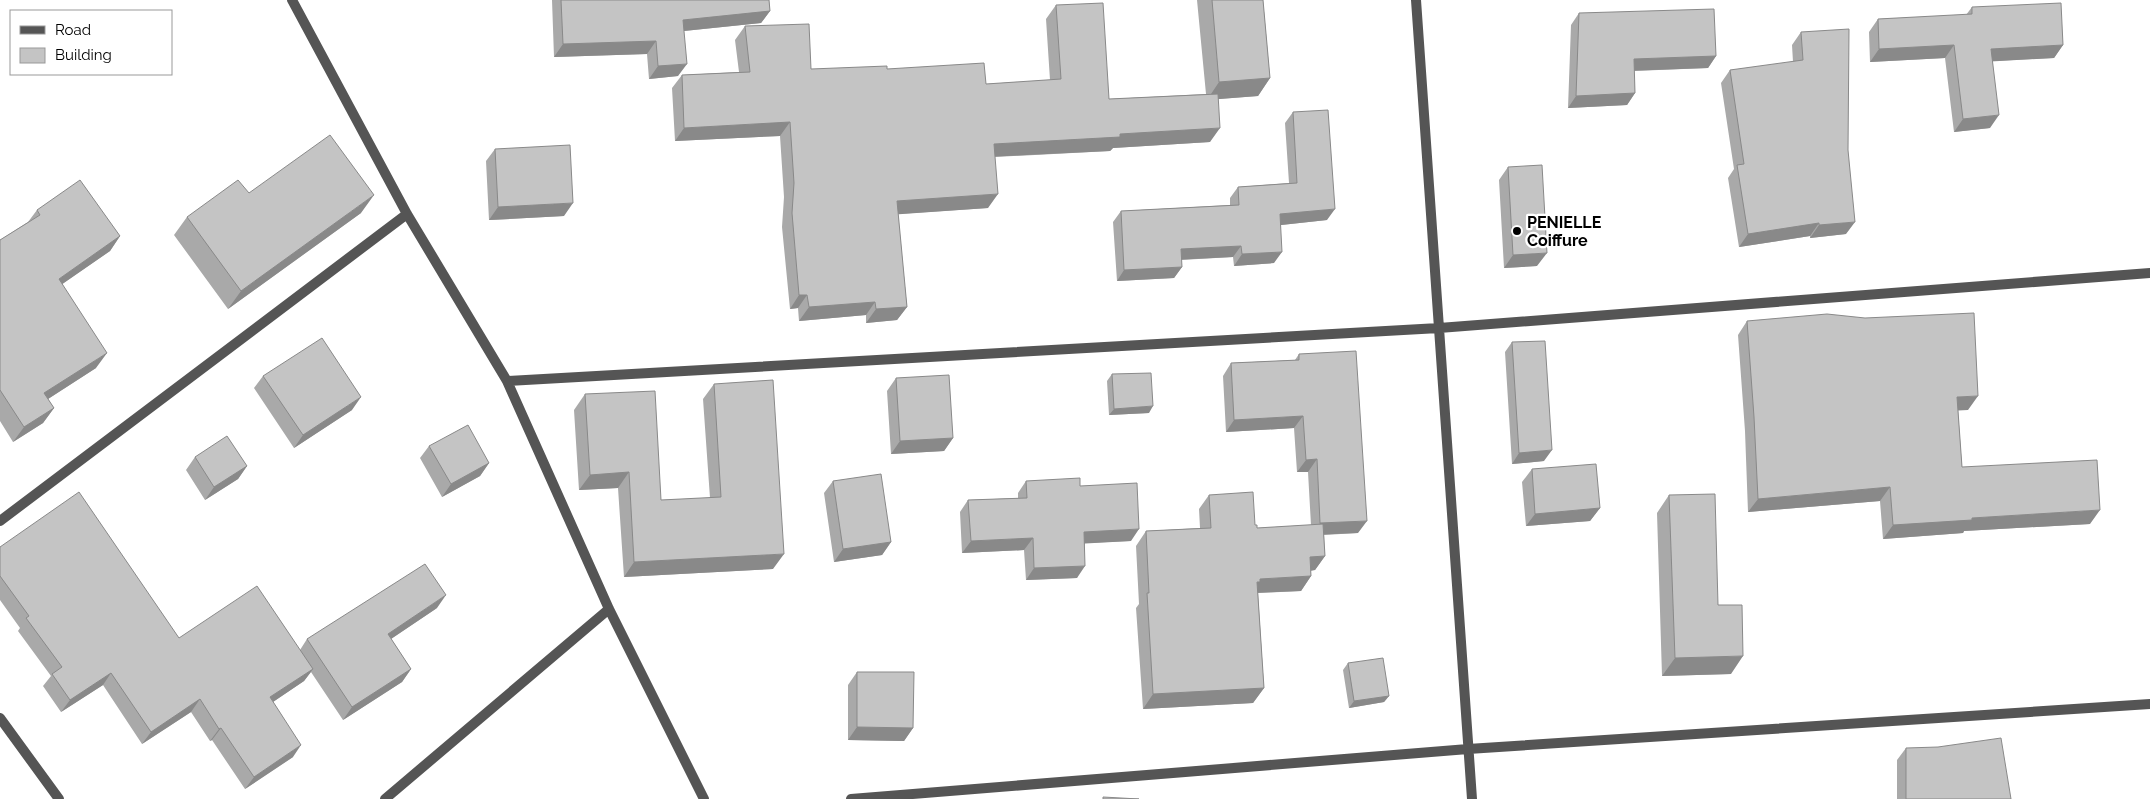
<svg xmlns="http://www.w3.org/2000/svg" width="2150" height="799" font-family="Raleway,sans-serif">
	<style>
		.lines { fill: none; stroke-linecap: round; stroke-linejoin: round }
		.minor { stroke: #555; stroke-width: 10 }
		.wall { fill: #a9a9a9 }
		.shaded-wall { fill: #898989 }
		.building { fill: #c4c4c4; stroke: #898989 }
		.poi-dot { fill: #000; stroke: #fff; stroke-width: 2 }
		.labels { text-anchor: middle; stroke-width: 4.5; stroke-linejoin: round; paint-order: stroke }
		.poi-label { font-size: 16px; font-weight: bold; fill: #000; stroke: #fff; text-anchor: start }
	</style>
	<rect width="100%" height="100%" fill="#fff"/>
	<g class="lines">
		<path class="minor" d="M292 0 407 214 507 381 609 609 704 799
			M1416 0 1472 799
			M507 381 1439 328 2150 273
			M0 521 407 214
			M0 718 59 799
			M385 799 609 609
			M851 799 1468 749 2150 704"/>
	</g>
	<path class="wall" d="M552 0H769L770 11 761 23 684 31 678 76 649 79 647 54 554 57Z
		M1197 0H1263L1270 78 1258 96 1218 99 1210 142 1113 148 1110 151 995 157 988 208 898 214 907 307 897 320 866 323V315L799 321 798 308 790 309 782 227 784 197 780 136 675 141 672 88 682 75 739 72 735 40 745 26 811 69H887L986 84 1050 80 1046 19 1056 5 1109 99 1206 94Z
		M1972 7 2063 45 2054 58 1993 61 1990 128 1954 132 1945 58 1870 62 1869 32 1878 19 1966 15Z
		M1579 13 1716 56 1708 68 1634 71 1635 93 1627 105 1568 108 1571 25Z
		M1801 32 1846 234 1810 238V236L1739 247 1728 178 1734 169 1721 83 1730 70 1793 62 1792 45Z
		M1293 112 1327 220 1281 225 1274 263 1234 266 1233 257 1181 260 1182 267 1174 278 1117 281 1113 222 1121 211 1230 205V198L1238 187 1289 183 1285 123Z
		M495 149 564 216 489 220 486 161Z
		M1508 167 1537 266 1504 268 1499 180Z
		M37 210 120 236 110 251 62 284 96 368 48 399 54 408 43 423 13 442 0 421V240L28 222Z
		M361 213 228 309 174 235 187 217Z
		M1747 321 1968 410H1958L1962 467 2090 524 1964 531 1963 533 1883 539 1880 501 1748 512 1745 431 1738 335Z
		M1512 342 1544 461 1512 464 1505 352Z
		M1299 354 1358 533 1324 535 1325 556 1315 570 1311 571V576L1301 591 1258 593 1264 688 1253 703 1143 709 1136 608 1139 604 1136 546 1146 531 1200 528 1199 509 1209 495 1255 525 1257 528 1311 525 1308 472H1297L1294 428 1226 432 1223 376 1231 363 1295 360Z
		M1112 374 1149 413 1109 415 1107 381Z
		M263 376 352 410 294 448 254 388Z
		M896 378 953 438 944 451 891 454 887 391Z
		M714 384 773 569 624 577 618 488 579 490 574 410 585 394 661 500 710 498 703 399Z
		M429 446 489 463 480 476 442 497 420 458Z
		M195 457 247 466 238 479 205 500 186 470Z
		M1532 469 1600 508 1590 521 1526 526 1522 482Z
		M833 481 891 542 882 555 834 562 824 493Z
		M1026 481 1080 486 1131 541 1085 543 1077 578 1026 580 1024 550 962 553 960 512 968 500 1018 498V493Z
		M1669 495 1718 605 1731 674 1662 676 1657 513Z
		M0 547 179 638 300 650 307 639 437 608 391 639 411 669 402 682 343 720 311 672 304 681 273 702 293 757 245 789 212 740 210 741 191 712 142 744 103 685 61 712 43 686 51 676 18 631 20 628 0 600Z
		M1348 663 1389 696 1384 702 1349 708 1343 670Z
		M857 672 913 728 904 741 848 740V685Z
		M1906 748 2011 799H1897V760Z"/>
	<path class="shaded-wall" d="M770 11 761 23 674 32 683 20Z
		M656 41 647 54 554 57 563 44Z
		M1954 45 1945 58 1870 62 1879 49Z
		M2063 45 2054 58 1982 62 1991 49Z
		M1716 56 1708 68 1625 71 1634 59Z
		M687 64 678 76 649 79 658 66Z
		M1270 78 1258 96 1207 100 1219 82Z
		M1635 93 1627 105 1568 108 1576 96Z
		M1999 115 1990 128 1954 132 1963 119Z
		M790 122 780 136 675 141 684 128Z
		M1220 128 1210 142 1113 148 1110 151 984 157 994 144 1120 134Z
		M998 194 988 208 888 215 897 201Z
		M374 195 361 213 228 309 241 291Z
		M573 203 564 216 489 220 498 207Z
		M1335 209 1327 220 1272 226 1280 214Z
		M1855 222 1846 234 1810 238 1819 225Z
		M1819 223 1810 236 1739 247 1748 234Z
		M120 236 110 251 48 294 59 279Z
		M1241 246 1233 257 1173 260 1181 249Z
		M1282 252 1274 263 1234 266 1242 254Z
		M1547 253 1537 266 1504 268 1513 255Z
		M1182 267 1174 278 1117 281 1124 270Z
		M799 295H807L798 308 790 309Z
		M875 302 866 315 799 321 809 307Z
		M907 307 897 320 866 323 876 309Z
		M107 353 96 368 34 408 44 393Z
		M1978 396 1968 410 1948 411 1957 397Z
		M361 397 352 410 294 448 303 435Z
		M1153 406 1149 413 1109 415 1114 409Z
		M54 408 43 423 13 442 24 427Z
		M1303 416 1294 428 1226 432 1234 420Z
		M953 438 944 451 891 454 900 441Z
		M1552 450 1544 461 1512 464 1519 453Z
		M1317 459 1308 472H1297L1306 460Z
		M489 463 480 476 442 497 451 484Z
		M247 466 238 479 205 500 214 487Z
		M629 472 618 488 579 490 590 475Z
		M1890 487 1880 501 1748 512 1758 499Z
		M1600 508 1590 521 1526 526 1535 514Z
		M2100 510 2090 524 1964 531 1963 533 1883 539 1893 525 1972 518Z
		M1367 521 1358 533 1311 535 1320 523Z
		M1139 529 1131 541 1076 544 1084 532Z
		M1033 538 1024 550 962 553 971 541Z
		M891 542 882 555 834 562 843 549Z
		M784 554 773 569 624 577 634 562Z
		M1325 556 1315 570 1300 571 1310 557Z
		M1085 566 1077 578 1026 580 1034 568Z
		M1311 576 1301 591 1253 593 1247 597 1260 579Z
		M446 595 437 608 379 647 388 634Z
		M1743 656 1731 674 1662 676 1675 658Z
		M313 669 304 681 261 710 270 697Z
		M411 669 402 682 343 720 352 707Z
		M111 673 103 685 61 712 70 700Z
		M1264 688 1253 703 1143 709 1153 694Z
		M1389 696 1384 702 1349 708 1354 701Z
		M200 699 191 712 142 744 151 732Z
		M857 727 913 728 904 741 848 740Z
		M221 728 212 740 210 741 219 729Z
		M301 745 293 757 245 789 254 777Z"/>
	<path class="building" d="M561 0H769L770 11 683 20 687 64 658 66 656 41 563 44Z
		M1212 0H1263L1270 78 1219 82Z
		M1103 3 1109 99 1218 94 1220 128 1120 134V137L994 144 998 194 897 201 907 307 876 309 875 302 809 307 807 295H799L792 213 794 183 790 122 684 128 682 75 750 72 745 26 809 24 811 69 887 66V69L984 63 986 84 1061 79 1056 5Z
		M2061 3 2063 45 1991 49 1999 115 1963 119 1954 45 1879 49 1878 19 1972 14V7Z
		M1714 9 1716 56 1634 59 1635 93 1576 96 1579 13Z
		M1849 29 1848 150 1855 222 1819 225V223L1748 234 1737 165 1744 164 1730 70 1803 60 1801 32Z
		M1328 110 1335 209 1280 214 1282 252 1242 254 1241 246 1181 249 1182 267 1124 270 1121 211 1239 205 1238 187 1297 183 1293 112Z
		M330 135 374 195 241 291 187 217 238 180 249 193Z
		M570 145 573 203 498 207 495 149Z
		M1542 165 1547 253 1513 255 1508 167Z
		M80 180 120 236 59 279 107 353 44 393 54 408 24 427 0 390V240L40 215 37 210Z
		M1974 313 1978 396 1957 397 1962 467 2097 460 2100 510 1972 518V520L1893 525 1890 487 1758 499 1754 417 1747 321 1827 314 1865 318Z
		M322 338 361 397 303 435 263 376Z
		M1545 341 1552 450 1519 453 1512 342Z
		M1356 351 1367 521 1320 523 1317 459 1306 460 1303 416 1234 420 1231 363 1299 360V354Z
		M1151 373 1153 406 1114 409 1112 374Z
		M949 375 953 438 900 441 896 378Z
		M773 380 784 554 634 562 629 472 590 475 585 394 655 391 661 500 721 497 714 384Z
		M468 425 489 463 451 484 429 446Z
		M227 436 247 466 214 487 195 457Z
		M1596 464 1600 508 1535 514 1532 469Z
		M881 474 891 542 843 549 833 481Z
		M1080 478V486L1137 483 1139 529 1084 532 1085 566 1034 568 1033 538 971 541 968 500 1027 498 1026 481Z
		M79 492 179 638 257 586 313 669 270 697 301 745 254 777 221 728 219 729 200 699 151 732 111 673 70 700 52 674 62 667 26 618 29 616 0 576V547Z
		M1253 492 1255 525H1257V528L1323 524 1325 556 1310 557 1311 576 1260 579V582H1257L1264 688 1153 694 1147 593H1149L1146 531 1211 528 1209 495Z
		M1715 494 1718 605H1742L1743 656 1675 658 1669 495Z
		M425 564 446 595 388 634 411 669 352 707 307 639Z
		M1383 658 1389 696 1354 701 1348 663Z
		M857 672H914L913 728 857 727Z
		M2001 738 2011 799H1906V748L1938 747Z
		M1103 797 1139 799H1103Z"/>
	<circle class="poi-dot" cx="1517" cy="231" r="5"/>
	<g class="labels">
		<g class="poi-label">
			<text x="1527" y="228">PENIELLE<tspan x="1527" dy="18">Coiffure</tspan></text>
		</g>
	</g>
	<rect x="10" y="10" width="162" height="65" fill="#ffffff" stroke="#999999"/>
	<rect x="20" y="26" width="25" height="8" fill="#555555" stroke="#999999"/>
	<text x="55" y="35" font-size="15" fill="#000000">Road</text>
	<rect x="20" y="48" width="25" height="15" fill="#c4c4c4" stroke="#999999"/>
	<text x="55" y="60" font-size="15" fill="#000000">Building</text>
</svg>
